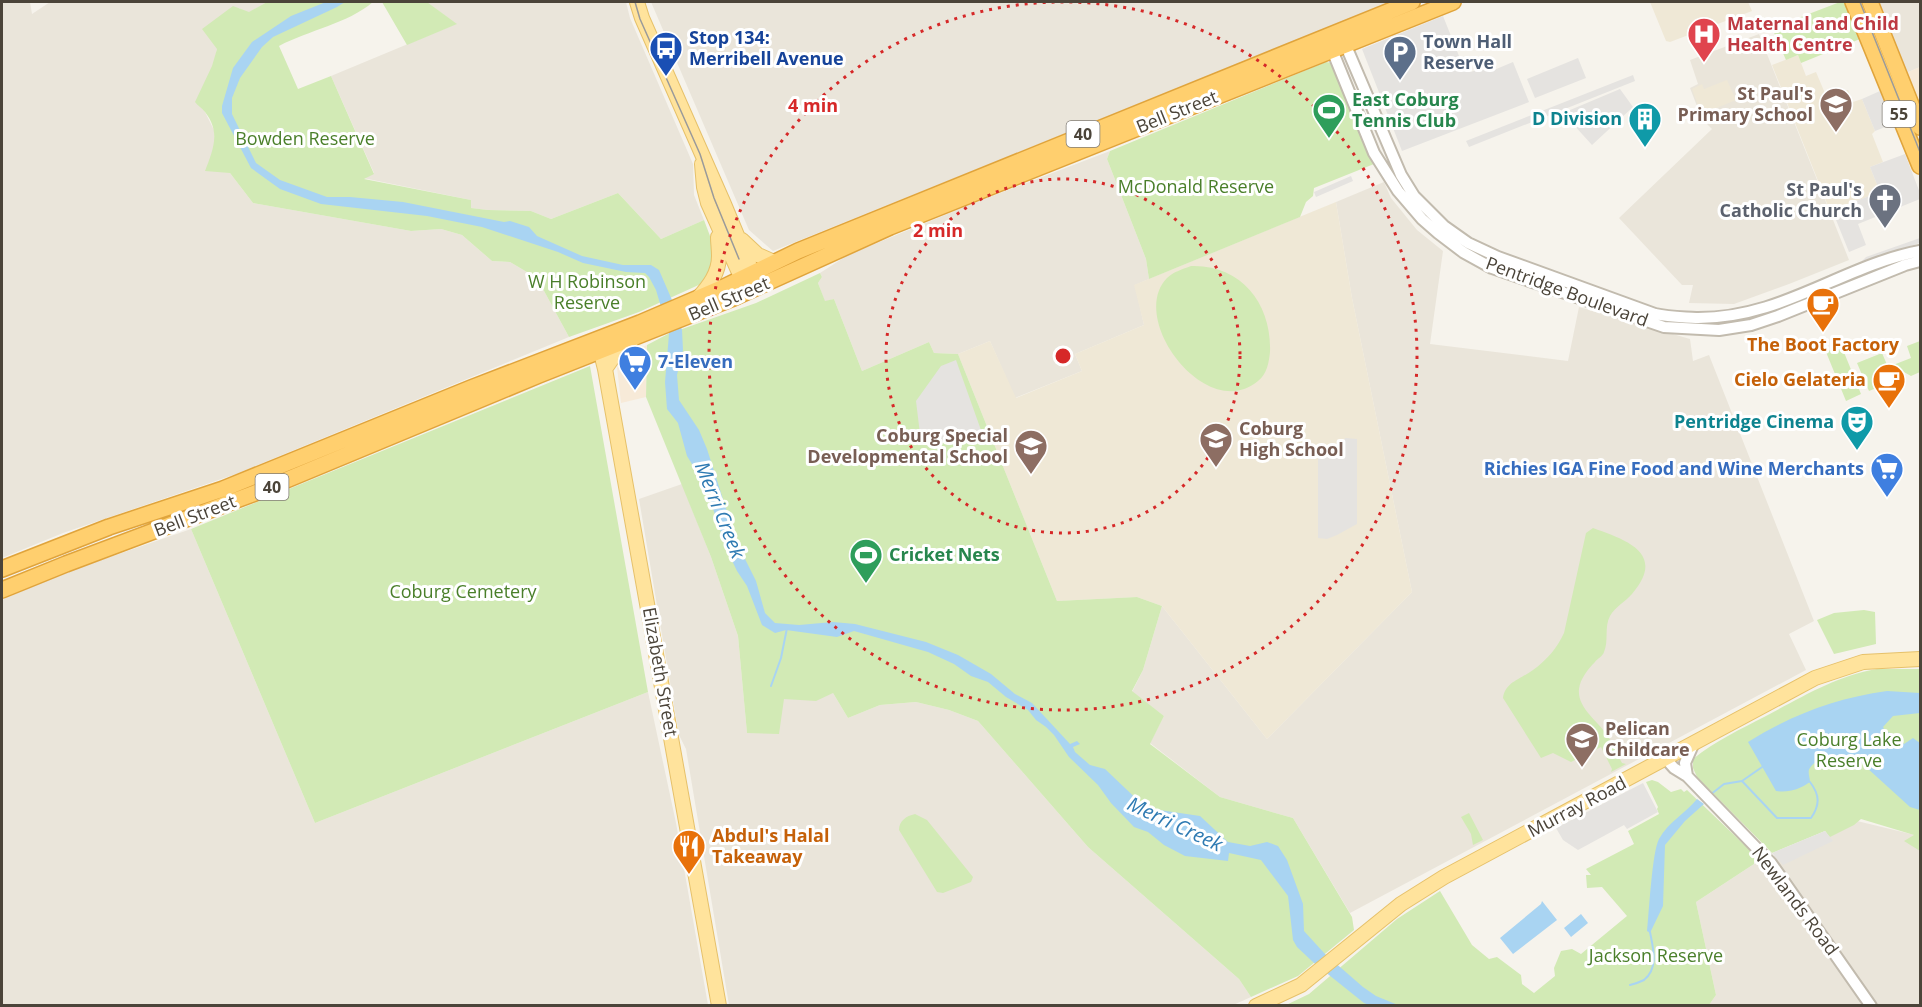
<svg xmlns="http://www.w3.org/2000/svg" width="1922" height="1007" font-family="'Open Sans',sans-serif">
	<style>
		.residential { fill: #eae5da }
		.commercial { fill: #f7ead8 }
		.education { fill: #efe8d6 }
		.green { fill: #d2eab5 }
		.parking { fill: #e5e3e0 }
		.water { fill: #a9d4f2 }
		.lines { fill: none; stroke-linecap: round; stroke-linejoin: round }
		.stream { stroke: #a9d4f2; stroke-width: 2 }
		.minor-casing { stroke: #c2bbae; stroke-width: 14 }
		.major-casing { stroke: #e6c16a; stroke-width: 16 }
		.highway-casing { stroke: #e0a43c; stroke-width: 18 }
		.minor { stroke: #fff; stroke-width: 10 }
		.major { stroke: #ffe39c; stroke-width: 14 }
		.highway { stroke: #ffcf6e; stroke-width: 15 }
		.tram { stroke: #9a9a9a; stroke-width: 1.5 }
		.ring { fill: none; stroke: #d62828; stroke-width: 3; stroke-dasharray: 3 6 }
		.labels { text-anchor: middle; stroke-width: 6; stroke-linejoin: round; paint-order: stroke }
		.shield { fill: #fff; stroke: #817c74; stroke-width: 1.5 }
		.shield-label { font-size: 16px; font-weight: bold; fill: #4b4439 }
		.health-label { font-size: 18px; font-weight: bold; fill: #be3a42; stroke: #fff; text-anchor: start }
		.transit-label { font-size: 18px; font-weight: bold; fill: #164399; stroke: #fff; text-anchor: start }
		.service-label { font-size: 18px; font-weight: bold; fill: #4e5e75; stroke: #fff; text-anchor: start }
		.education-label { font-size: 18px; font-weight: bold; fill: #785e54; stroke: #fff; text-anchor: end }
		.leisure-label { font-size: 18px; font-weight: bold; fill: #27864d; stroke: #fff; text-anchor: start }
		.street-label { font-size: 18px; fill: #4b4439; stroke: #fff }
		.culture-label { font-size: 18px; font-weight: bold; fill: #0d838f; stroke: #fff; text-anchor: end }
		.park-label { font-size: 18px; fill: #4a7f2a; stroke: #fff }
		.worship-label { font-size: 18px; font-weight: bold; fill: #5b616d; stroke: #fff; text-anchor: end }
		.food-label { font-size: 18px; font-weight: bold; fill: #c56008; stroke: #fff }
		.shop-label { font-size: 18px; font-weight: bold; fill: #366cbe; stroke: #fff; text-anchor: start }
		.water-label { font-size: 20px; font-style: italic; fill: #2e7ab2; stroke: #fff }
		.centre { fill: #d62828; stroke: #fff; stroke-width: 3 }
		.ring-label { font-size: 18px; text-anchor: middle; font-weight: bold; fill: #d62828; stroke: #fff; stroke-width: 6; stroke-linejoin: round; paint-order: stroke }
	</style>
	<rect width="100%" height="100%" fill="#f6f3ec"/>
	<path class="residential" d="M2 2H30L32 14 50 2H267L250 12H244L239 8 217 49 204 110 214 130 215 142 230 173 253 203 411 231 441 229 462 235 492 261 510 262 537 278 569 337 236 474 63 533 2 558Z
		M427 2H626L630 18 693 164 694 195 704 220 661 239 618 193 551 219 531 211 488 210 470 208 471 200 363 178 374 173 331 76 456 24Z
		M651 2H1392L773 251 749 230Z
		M1877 2H1920V67L1906 73Z
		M1759 34 1849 260 1789 284 1734 304 1689 303 1693 285H1682L1619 218 1712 129 1702 119 1690 88 1698 84 1690 60Z
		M1110 151 1107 159 1146 259 1149 279 1135 285 1144 325 1075 354 1082 371 1015 398 990 341 958 354 934 353 929 342 862 371 834 299 825 302 818 283 822 277 820 273 848 255 974 203Z
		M1384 182 1391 198 1417 230 1443 251 1430 344 1568 361 1579 307 1690 339 1693 361 1709 355 1814 621 1789 634 1806 670 1350 913 1293 818 1220 797 1150 743 1164 716 1132 692 1143 670 1162 606 1267 739 1412 592 1352 298 1336 202Z
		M682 484 711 557 738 636 747 733 784 699 833 693 848 718 880 705 916 702 949 710 978 721 1088 847 1239 979 1251 997 1231 1006 729 1005 686 749 679 735 639 499Z
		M191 529 315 823 648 692 676 823 708 1005 2 1006V600L61 574Z
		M1857 821 1915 835 1920 850V1005H1709L1716 995 1696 902 1754 864Z"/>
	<path class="commercial" d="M1920 67V110L1906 73Z
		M647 345 646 397 621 403 617 367 622 360 630 353Z"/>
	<path class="education" d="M1650 2H1748L1752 11 1670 42 1666 41Z
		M1798 55 1806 76 1816 72 1827 98 1848 90 1853 102 1862 99 1875 131 1872 134 1883 162 1870 167 1880 192 1830 211 1772 65Z
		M1727 80 1736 100 1704 113 1699 108 1692 89 1702 84 1704 89Z
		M1336 202 1352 298 1412 592 1267 739 1162 606 1137 597 1057 601 958 354 990 341 1016 398 1082 371 1075 354 1144 325 1134 285Z"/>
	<path class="green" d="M267 2H373C347 24 309 30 279 46L298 89 331 76 374 174 364 179 471 200V208L488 210 531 211 551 219 618 193 661 239 704 220 713 244 714 259 711 270 703 283 639 312 569 337 537 278 510 262 492 261 462 235 441 229 411 231 253 203 230 173 205 171C213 150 221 132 205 112 202 108 198 106 195 102L212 66 217 49 202 29 233 6 249 12Z
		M382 2H427L457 24 407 45Z
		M1840 2H1845L1860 39 1801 63 1798 55 1786 60 1772 28Z
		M1326 62 1332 63 1374 164 1314 188 1313 196 1306 202 1300 217 1149 279 1146 259 1107 159 1110 151Z
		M1191 266C1241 264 1272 304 1270 352 1269 362 1267 374 1258 381 1207 424 1127 319 1167 278 1173 272 1183 269 1191 266Z
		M820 273 822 277 818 283 825 301 834 299 862 371 929 342 934 353 958 354 1057 601 1137 597 1162 606 1143 670 1132 691 1164 716 1150 744 1220 797 1293 818 1352 917 1354 930 1298 976 1251 997 1239 979 1088 847 978 721 949 710 916 702 880 705 848 718 833 693 816 701 784 699 779 734 747 733 738 636 711 557 646 397 647 345 668 334 756 303Z
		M1920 341V372L1911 376 1902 371 1897 380 1869 391 1857 363 1882 353 1888 367 1911 358 1907 346Z
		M1841 345 1861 394 1846 401 1826 352Z
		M590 366 648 692 315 823 191 529Z
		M1593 528C1626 540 1667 553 1632 594 1626 601 1615 607 1610 616 1604 627 1609 641 1604 652 1603 656 1597 659 1595 662 1588 669 1580 679 1579 689 1577 708 1598 721 1607 735 1613 743 1617 754 1622 763L1626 764 1611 772 1612 769 1601 747 1571 762 1553 753 1541 758 1503 698C1505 682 1521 679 1533 670 1547 660 1557 648 1564 633L1586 533Z
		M1864 610 1875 612 1876 644 1834 654 1817 620 1834 613Z
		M1877 669H1920V851L1904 841 1914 835 1861 819 1854 825 1830 837 1825 831 1772 853 1697 777 1693 768V759C1715 741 1741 729 1766 716 1802 697 1836 676 1877 669Z
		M1652 780 1658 782 1671 792 1681 789 1684 792 1687 790 1754 854V864L1696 902 1716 995 1709 1005 1284 1006 1309 994 1397 919 1440 891 1472 945 1489 959 1497 957 1521 975 1522 984 1534 993 1555 976 1554 968 1561 951 1572 949 1581 954 1627 916 1602 887 1587 888 1586 875H1591L1586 869 1634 844 1628 831 1659 814 1657 809 1658 807 1646 782Z
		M1469 813 1483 840 1473 845 1471 834 1461 817Z
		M915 814 927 820 973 877 971 882 943 893 937 892 899 830C899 821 906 816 915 814Z"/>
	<path class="parking" d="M1443 16 1461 61 1466 60 1471 72 1491 64 1494 70 1513 62 1529 102 1402 151 1362 49Z
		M1578 58 1586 78 1535 98 1527 79Z
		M1633 75 1635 81 1469 147 1466 141Z
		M1620 89 1633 107 1592 145 1563 113Z
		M1880 91 1893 124 1875 131 1862 99Z
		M1905 154 1920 193V199L1858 224 1866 245 1849 252 1832 210 1880 192 1870 167Z
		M1351 176 1353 181 1316 197 1314 192Z
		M1920 238V243L1862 261 1866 257Z
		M956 360 982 433 928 446 921 442 916 401 941 366Z
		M1345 438 1357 439V524L1337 535 1327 539 1318 538V448L1342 447Z
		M1643 783 1658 812 1627 829 1624 825 1578 850 1563 840 1556 828Z
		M1825 831 1833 841 1783 865 1772 853Z"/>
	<path class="water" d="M326 2H345L337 7 273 37 262 47 240 78 232 98V114L256 163 280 180 327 197H350L403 202 504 222 510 221 529 227 537 236 582 256 623 265H651L659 270 672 300 682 330 683 350 677 375 679 400 699 430 707 449 737 543 756 581 765 613 775 623 799 625 833 622 855 624 926 642 958 655 991 674 1015 694 1032 703 1070 744 1077 741 1080 744 1073 747 1075 752 1090 765 1105 769 1146 808 1200 816 1228 842 1250 846 1267 842 1278 846 1287 860 1303 904 1304 931 1325 954 1363 987 1376 996 1398 1005H1369L1364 1003 1314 963 1297 947 1293 940 1288 896 1261 860 1229 853 1228 861 1185 856 1164 845 1148 832 1134 827 1111 803 1098 785 1069 757 1054 735 1046 727 1036 720 1028 710 1006 697 988 682 971 676 954 664 928 652 854 631 837 637 786 630 775 633 762 625 747 586 737 571 727 550 711 503V495L687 456 678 423 667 409 665 382 669 334 656 290 649 277 645 273 626 272 583 263 558 252 482 227 427 216 321 204 280 189 251 168 222 113V106L233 68 252 42 291 16Z
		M1887 691 1920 693V713L1893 716 1883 727 1885 731 1895 735 1904 744 1913 738 1920 743V810L1910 807 1855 757C1844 752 1817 756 1810 768 1807 771 1810 778 1810 782 1800 789 1789 793 1776 791L1748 742C1791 715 1836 698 1887 691Z
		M1697 799 1704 804 1685 821 1665 845 1663 906 1650 933 1647 931C1649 913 1652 852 1659 839 1669 821 1685 814 1697 799Z
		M1542 901 1557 920 1513 954 1500 938 1541 904Z
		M1581 914 1588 923 1571 937 1564 928Z"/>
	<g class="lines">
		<path class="stream" d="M771 686 781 658 787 628
			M1742 781 1777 818H1811C1820 805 1820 795 1810 782
			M1710 795 1724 784 1742 781 1765 765
			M1630 985C1634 984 1640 982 1644 980 1659 968 1653 948 1650 932"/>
		<defs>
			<path id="minor" d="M1343 39 1401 175 1414 196 1444 226 1468 243 1498 257 1655 314C1669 317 1682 317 1696 318 1782 319 1841 266 1920 251
				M1330 45 1374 153 1398 191 1422 219 1438 233 1463 252 1492 268 1664 327 1719 330 1751 325 1778 316 1905 265 1920 261
				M1666 759 1674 768 1687 776 1771 863 1871 1006
				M1687 776 1685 763 1693 745"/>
			<path id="major" d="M637 2 642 18 724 204 756 281
				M702 164 704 187 708 203 745 286
				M742 240 758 255 774 262
				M698 298C709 286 719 273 719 256 719 249 718 243 718 237
				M598 341 605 369 719 1006
				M605 369 612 359 634 338
				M1256 1006 1301 985 1401 904 1444 877 1815 678 1863 662 1920 659"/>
			<path id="highway" d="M1853 2 1920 166
				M1870 2 1920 127
				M2 569 109 527 223 489 471 388 640 323 724 287 798 251 1412 2
				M2 590 66 564 255 493 539 375 731 299 890 227 1453 2"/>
		</defs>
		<use href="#minor" class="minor-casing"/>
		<use href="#major" class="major-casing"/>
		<use href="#highway" class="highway-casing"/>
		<use href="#minor" class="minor"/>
		<use href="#major" class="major"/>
		<use href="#highway" class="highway"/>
		<path class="tram" d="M635 2 640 19 700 154 714 198 739 259
			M1860 2 1920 152"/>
	</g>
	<g class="ring">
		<circle cx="1063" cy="356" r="177"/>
		<circle cx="1063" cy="356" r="354"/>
	</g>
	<defs>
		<symbol id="hospital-pin" viewBox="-11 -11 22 30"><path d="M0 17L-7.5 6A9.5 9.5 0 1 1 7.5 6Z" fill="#e0444e" stroke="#fff"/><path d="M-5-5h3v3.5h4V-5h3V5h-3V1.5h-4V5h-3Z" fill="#fff"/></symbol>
		<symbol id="bus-pin" viewBox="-11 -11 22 30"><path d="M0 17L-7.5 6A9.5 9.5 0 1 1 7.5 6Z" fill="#1a4fb4" stroke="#fff"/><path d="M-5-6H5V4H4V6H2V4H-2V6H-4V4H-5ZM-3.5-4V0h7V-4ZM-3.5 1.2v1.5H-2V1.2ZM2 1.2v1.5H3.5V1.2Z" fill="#fff"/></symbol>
		<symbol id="parking-pin" viewBox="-11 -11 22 30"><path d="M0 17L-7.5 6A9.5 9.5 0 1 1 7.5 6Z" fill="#5c6f8a" stroke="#fff"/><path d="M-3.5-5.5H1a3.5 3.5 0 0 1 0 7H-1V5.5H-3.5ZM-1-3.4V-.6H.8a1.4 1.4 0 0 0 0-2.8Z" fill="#fff"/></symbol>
		<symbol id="school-pin" viewBox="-11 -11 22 30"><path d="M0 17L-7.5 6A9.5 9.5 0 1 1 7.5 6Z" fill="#8d6e63" stroke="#fff"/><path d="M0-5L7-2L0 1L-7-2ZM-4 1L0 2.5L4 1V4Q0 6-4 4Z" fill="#fff"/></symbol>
		<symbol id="stadium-pin" viewBox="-11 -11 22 30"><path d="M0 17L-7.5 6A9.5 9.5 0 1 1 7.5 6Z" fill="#2e9e5b" stroke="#fff"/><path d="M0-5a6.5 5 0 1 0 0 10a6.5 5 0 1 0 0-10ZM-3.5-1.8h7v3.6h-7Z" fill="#fff"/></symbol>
		<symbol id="building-pin" viewBox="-11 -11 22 30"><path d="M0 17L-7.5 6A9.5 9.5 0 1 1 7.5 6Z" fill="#0f9aa8" stroke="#fff"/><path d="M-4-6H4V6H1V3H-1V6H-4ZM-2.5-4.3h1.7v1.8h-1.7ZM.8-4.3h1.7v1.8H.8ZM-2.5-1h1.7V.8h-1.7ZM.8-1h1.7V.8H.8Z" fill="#fff"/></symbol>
		<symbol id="church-pin" viewBox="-11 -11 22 30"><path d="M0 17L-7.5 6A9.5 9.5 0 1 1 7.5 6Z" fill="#6b7280" stroke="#fff"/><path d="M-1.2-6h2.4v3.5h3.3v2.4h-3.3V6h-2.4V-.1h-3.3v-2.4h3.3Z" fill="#fff"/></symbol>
		<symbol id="cafe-pin" viewBox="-11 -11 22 30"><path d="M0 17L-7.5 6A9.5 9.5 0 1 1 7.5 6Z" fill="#e8710a" stroke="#fff"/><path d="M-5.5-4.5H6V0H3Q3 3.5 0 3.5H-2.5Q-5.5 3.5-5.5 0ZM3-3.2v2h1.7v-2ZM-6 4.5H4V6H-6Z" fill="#fff"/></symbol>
		<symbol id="supermarket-pin" viewBox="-11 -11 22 30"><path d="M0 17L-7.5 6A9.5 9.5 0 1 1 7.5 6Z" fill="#3f7fe0" stroke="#fff"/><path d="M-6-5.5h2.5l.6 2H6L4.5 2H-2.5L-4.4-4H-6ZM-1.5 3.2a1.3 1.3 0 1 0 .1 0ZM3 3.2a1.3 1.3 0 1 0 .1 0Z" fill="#fff"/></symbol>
		<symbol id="theatre-pin" viewBox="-11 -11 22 30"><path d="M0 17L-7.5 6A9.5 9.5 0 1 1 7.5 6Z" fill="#0f9aa8" stroke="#fff"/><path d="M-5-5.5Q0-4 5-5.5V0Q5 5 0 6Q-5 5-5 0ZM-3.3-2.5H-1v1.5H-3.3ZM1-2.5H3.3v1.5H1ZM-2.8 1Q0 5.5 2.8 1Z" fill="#fff"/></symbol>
		<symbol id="restaurant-pin" viewBox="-11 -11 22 30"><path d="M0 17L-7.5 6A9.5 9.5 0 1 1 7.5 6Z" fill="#e8710a" stroke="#fff"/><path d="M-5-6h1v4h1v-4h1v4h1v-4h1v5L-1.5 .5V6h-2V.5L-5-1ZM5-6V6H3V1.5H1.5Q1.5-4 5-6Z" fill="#fff"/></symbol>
	</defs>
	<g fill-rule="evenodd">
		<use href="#hospital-pin" x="1685" y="15" width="38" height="52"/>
		<use href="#bus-pin" x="647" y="29" width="38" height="52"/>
		<use href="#parking-pin" x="1381" y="33" width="38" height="52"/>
		<use href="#school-pin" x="1817" y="85" width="38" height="52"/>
		<use href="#stadium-pin" x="1310" y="91" width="38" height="52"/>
		<use href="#building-pin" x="1626" y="100" width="38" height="52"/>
		<use href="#church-pin" x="1866" y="181" width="38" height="52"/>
		<use href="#cafe-pin" x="1804" y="285" width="38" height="52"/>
		<use href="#supermarket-pin" x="616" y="343" width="38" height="52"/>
		<use href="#cafe-pin" x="1870" y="361" width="38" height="52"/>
		<use href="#theatre-pin" x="1838" y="403" width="38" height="52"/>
		<use href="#school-pin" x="1197" y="420" width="38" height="52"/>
		<use href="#school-pin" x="1012" y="427" width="38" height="52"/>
		<use href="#supermarket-pin" x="1868" y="450" width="38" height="52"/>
		<use href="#stadium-pin" x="847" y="536" width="38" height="52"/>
		<use href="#school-pin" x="1563" y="720" width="38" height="52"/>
		<use href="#restaurant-pin" x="670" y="827" width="38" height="52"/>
	</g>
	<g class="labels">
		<g class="shield">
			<rect x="1882.5" y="101" width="33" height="26" rx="4.5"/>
			<rect x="1066.5" y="121" width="33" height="26" rx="4.5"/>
			<rect x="255.5" y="474" width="33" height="26" rx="4.5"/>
		</g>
		<g class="shield-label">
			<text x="1899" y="120">55</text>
			<text x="1083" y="140">40</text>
			<text x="272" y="493">40</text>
		</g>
		<g class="health-label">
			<text x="1727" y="30">Maternal and Child<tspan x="1727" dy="21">Health Centre</tspan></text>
		</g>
		<g class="transit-label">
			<text x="689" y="44">Stop 134:<tspan x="689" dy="21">Merribell Avenue</tspan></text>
		</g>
		<g class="service-label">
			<text x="1423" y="48">Town Hall<tspan x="1423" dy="21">Reserve</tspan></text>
		</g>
		<g class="education-label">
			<text x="1813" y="100">St Paul's<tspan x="1813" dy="21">Primary School</tspan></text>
			<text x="1239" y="435" text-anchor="start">Coburg<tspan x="1239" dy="21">High School</tspan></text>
			<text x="1008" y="442">Coburg Special<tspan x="1008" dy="21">Developmental School</tspan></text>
			<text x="1605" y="735" text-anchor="start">Pelican<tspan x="1605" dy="21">Childcare</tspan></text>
		</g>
		<g class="leisure-label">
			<text x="1352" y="106">East Coburg<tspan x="1352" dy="21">Tennis Club</tspan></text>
			<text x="889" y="561">Cricket Nets</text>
		</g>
		<g class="street-label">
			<text transform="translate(1177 112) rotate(-22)" y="6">Bell Street</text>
			<text transform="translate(1567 292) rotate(20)" y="6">Pentridge Boulevard</text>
			<text transform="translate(729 299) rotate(-23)" y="6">Bell Street</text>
			<text transform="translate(195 516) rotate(-21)" y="6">Bell Street</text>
			<text transform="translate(660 672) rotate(80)" y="6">Elizabeth Street</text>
			<text transform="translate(1577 807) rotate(-28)" y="6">Murray Road</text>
			<text transform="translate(1795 901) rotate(53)" y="6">Newlands Road</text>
		</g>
		<g class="culture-label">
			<text x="1622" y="125">D Division</text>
			<text x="1834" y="428">Pentridge Cinema</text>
		</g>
		<g class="park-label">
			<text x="305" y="145">Bowden Reserve</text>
			<text x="1196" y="193">McDonald Reserve</text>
			<text x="587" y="288">W H Robinson<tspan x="587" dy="21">Reserve</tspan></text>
			<text x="463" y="598">Coburg Cemetery</text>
			<text x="1849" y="746">Coburg Lake<tspan x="1849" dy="21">Reserve</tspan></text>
			<text x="1656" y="962">Jackson Reserve</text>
		</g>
		<g class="worship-label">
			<text x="1862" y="196">St Paul's<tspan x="1862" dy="21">Catholic Church</tspan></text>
		</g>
		<g class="food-label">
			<text x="1823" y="351">The Boot Factory</text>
			<text x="1866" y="386" text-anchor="end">Cielo Gelateria</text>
			<text x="712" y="842" text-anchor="start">Abdul's Halal<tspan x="712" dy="21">Takeaway</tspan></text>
		</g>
		<g class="shop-label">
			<text x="658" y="368">7-Eleven</text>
			<text x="1864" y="475" text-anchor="end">Richies IGA Fine Food and Wine Merchants</text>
		</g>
		<g class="water-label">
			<text transform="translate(720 510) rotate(68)" y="7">Merri Creek</text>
			<text transform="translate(1175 824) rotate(25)" y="7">Merri Creek</text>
		</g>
	</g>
	<circle cx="1063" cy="356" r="9" class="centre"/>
	<g class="ring-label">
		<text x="813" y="112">4 min</text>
		<text x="938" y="237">2 min</text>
	</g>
	<rect width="1922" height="1007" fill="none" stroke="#4b4439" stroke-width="6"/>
</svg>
